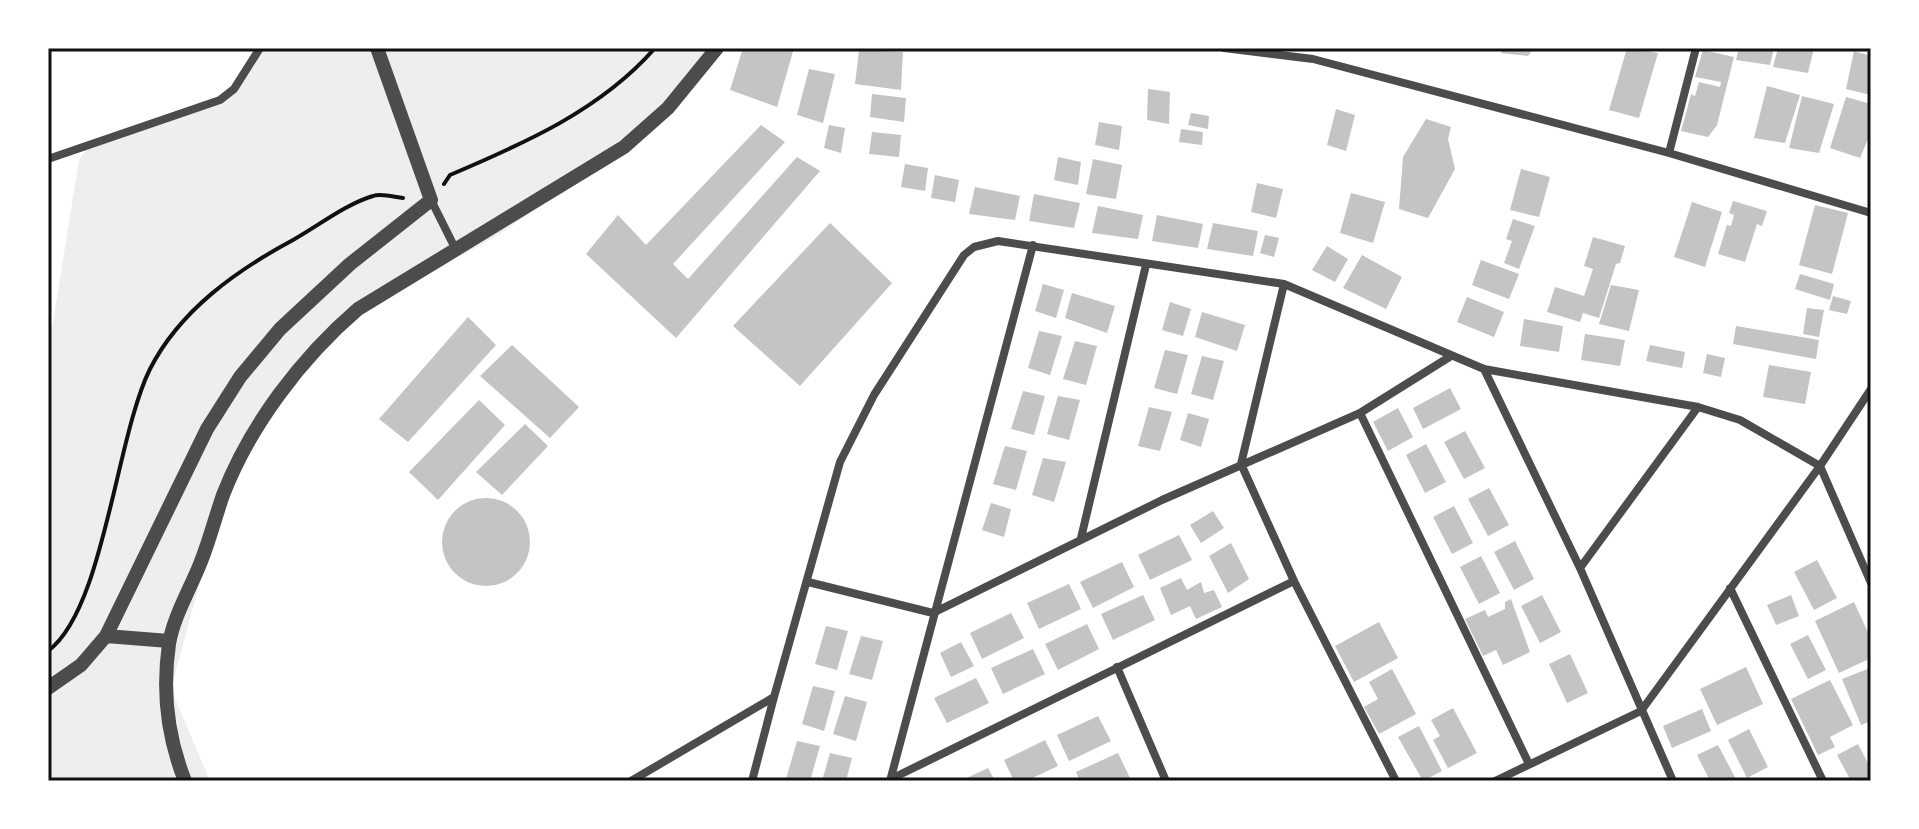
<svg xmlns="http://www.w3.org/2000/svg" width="1919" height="829" font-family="Helvetica,sans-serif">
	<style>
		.green { fill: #eee }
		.building { fill: #c4c4c4 }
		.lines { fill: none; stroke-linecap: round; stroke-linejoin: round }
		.path { stroke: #111; stroke-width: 4 }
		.minor { stroke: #4c4c4c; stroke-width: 8 }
		.tertiary { stroke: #4c4c4c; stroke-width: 14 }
		.neatline { fill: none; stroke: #111; stroke-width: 3 }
	</style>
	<rect width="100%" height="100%" fill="#fff"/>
	<path class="green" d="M260 48H717L624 147 500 234 342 323 279 398 223 497 171 689 210 781H48V353L79 160 88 146 217 101 234 89Z"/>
	<path class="building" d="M743 48H794L777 107 730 90Z
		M1503 48H1534L1528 56 1501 53Z
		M1627 48 1658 53 1639 118 1609 110Z
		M1739 48H1774L1770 65 1736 60Z
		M1778 48H1814L1808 73 1773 67Z
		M859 50 903 52 901 90 855 84Z
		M1703 50 1734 57 1717 125 1708 137 1681 131 1691 94 1695 96 1699 82 1720 87 1721 82 1695 77Z
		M1854 51 1871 56V95L1846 89Z
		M809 69 835 74 823 123 797 115Z
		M1767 86 1800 95 1785 143 1754 138Z
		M1148 89 1170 92 1169 124 1147 120Z
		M872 94 906 98 904 122 870 117Z
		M1802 96 1834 104 1819 153 1789 148Z
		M1846 97 1871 104V132L1860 158 1830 148Z
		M1336 109 1355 115 1346 151 1327 145Z
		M1191 113 1209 116 1208 129 1188 125Z
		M1426 119 1451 127 1448 139 1455 169 1428 218 1399 209 1403 157Z
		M1099 122 1122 126 1119 150 1095 145Z
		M761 125 785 142 673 264 688 279 797 157 820 171 676 338 586 254 618 215 646 245Z
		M829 125 845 128 841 153 824 148Z
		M1181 129 1203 132 1202 145 1179 142Z
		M872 132 901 135 899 157 869 154Z
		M1058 157 1081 162 1078 185 1054 180Z
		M1093 159 1122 165 1116 199 1086 194Z
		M905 164 928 168 925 191 901 187Z
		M1521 169 1550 177 1539 217 1510 210Z
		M935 175 959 180 955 202 931 198Z
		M1257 183 1283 189 1276 218 1251 212Z
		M975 187 1020 196 1015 220 969 214Z
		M1351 193 1385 202 1373 243 1340 233Z
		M1034 194 1080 203 1074 228 1029 221Z
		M1733 201 1767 211 1762 226 1757 224 1745 262 1718 254 1727 225 1731 226 1734 215 1729 213Z
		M1692 202 1722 212 1705 267 1674 257Z
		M1815 205 1848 213 1832 274 1799 265Z
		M1098 206 1143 215 1138 239 1092 233Z
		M1157 215 1203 224 1198 248 1152 241Z
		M1513 219 1535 226 1519 269 1504 263 1512 241 1506 239Z
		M830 223 892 283 800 386 733 326Z
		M1213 223 1258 231 1253 256 1207 249Z
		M1265 235 1279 238 1274 257 1260 253Z
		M1593 237 1625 246 1620 263 1616 264 1599 318 1583 313 1580 322 1547 312 1555 287 1584 296 1593 269 1584 266Z
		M1327 246 1348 259 1335 282 1312 270Z
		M1362 255 1402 277 1386 309 1343 288Z
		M1481 260 1519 274 1509 299 1472 285Z
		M1800 274 1834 284 1830 300 1795 289Z
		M1043 284 1064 290 1056 318 1035 311Z
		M1611 285 1639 290 1629 331 1599 324Z
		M1072 293 1115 306 1107 333 1065 318Z
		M1833 296 1851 301 1847 314 1829 310Z
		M1467 297 1504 312 1494 337 1457 322Z
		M1170 302 1191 309 1183 336 1162 330Z
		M1807 308 1824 310 1819 337 1803 334Z
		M1202 312 1245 325 1237 351 1195 337Z
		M468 317 496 345 408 442 379 419Z
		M1524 319 1563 326 1559 352 1520 346Z
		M1736 326 1819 340 1816 359 1733 344Z
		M1039 331 1062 336 1050 375 1028 368Z
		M1585 334 1625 340 1620 366 1581 360Z
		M1075 341 1097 346 1086 385 1063 379Z
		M512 345 579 407 550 438 480 376Z
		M1650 345 1685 352 1682 368 1646 361Z
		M1165 350 1188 355 1177 394 1154 388Z
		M1707 354 1725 358 1721 377 1703 373Z
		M1202 356 1224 361 1213 400 1191 394Z
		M1769 365 1811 372 1805 404 1763 397Z
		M1450 388 1461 409 1423 429 1413 408Z
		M1023 391 1045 396 1034 435 1011 429Z
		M1058 396 1080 400 1069 440 1047 434Z
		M479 400 505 425 438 500 409 472Z
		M1149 407 1172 412 1160 451 1138 446Z
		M1398 408 1413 437 1388 451 1373 422Z
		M1188 413 1209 419 1201 447 1180 440Z
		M525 424 548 446 502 495 476 472Z
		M1465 431 1485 468 1464 479 1444 442Z
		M1426 444 1446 482 1425 493 1406 455Z
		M1005 446 1027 451 1016 490 993 484Z
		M1043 458 1066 462 1054 502 1032 495Z
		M1489 488 1509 525 1488 536 1468 499Z
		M442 542a44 44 0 1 1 88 0a44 44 0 1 1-88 0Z
		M991 503 1011 509 1004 537 982 530Z
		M1454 506 1473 543 1452 554 1433 517Z
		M1213 511 1224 528 1201 543 1190 525Z
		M1179 535 1192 560 1150 580 1138 555Z
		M1515 541 1534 579 1514 590 1494 552Z
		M1231 543 1249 579 1228 593 1209 556Z
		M1481 556 1500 593 1479 604 1460 567Z
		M1817 560 1837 598 1814 610 1794 572Z
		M1122 562 1134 587 1093 608 1080 582Z
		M1181 578 1187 590 1201 582 1204 593 1214 590 1222 607 1196 619 1190 606 1171 615 1160 588Z
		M1069 584 1081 609 1039 629 1027 603Z
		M1143 595 1155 620 1113 640 1101 614Z
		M1542 595 1561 632 1540 643 1521 606Z
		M1791 595 1799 616 1776 625 1767 605Z
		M1511 599 1530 652 1503 665 1496 650 1483 656 1465 619 1485 610 1488 617 1505 609V602Z
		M1854 602 1871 639V658L1839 673 1815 621Z
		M1011 613 1024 638 982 659 970 633Z
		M1379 622 1398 658 1354 682 1335 646Z
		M1087 624 1099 649 1058 670 1045 644Z
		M826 626 848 631 837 670 815 664Z
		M1808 635 1826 670 1808 679 1790 644Z
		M861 636 883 641 872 680 849 674Z
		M961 642 974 666 951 677 940 653Z
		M1033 649 1045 674 1003 694 991 668Z
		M1570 654 1588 693 1567 703 1549 664Z
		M1746 667 1763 704 1717 725 1700 689Z
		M1870 668 1871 721 1861 725 1842 679Z
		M1392 669 1416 714 1379 734 1364 707 1378 699 1369 682Z
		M976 678 989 703 947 723 934 698Z
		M1830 680 1853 725 1830 737 1835 747 1818 755 1791 699Z
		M813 686 835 691 824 731 802 724Z
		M845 696 867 702 856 741 833 734Z
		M1453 708 1477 753 1448 768 1433 740 1440 736 1431 720Z
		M1702 709 1711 731 1672 748 1663 726Z
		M1098 716 1111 741 1069 761 1057 735Z
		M1419 726 1442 771 1423 781 1398 737Z
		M1749 729 1768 767 1747 778 1728 740Z
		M1045 740 1058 766 1026 781H1014L1004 760Z
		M797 741 820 746 810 781 786 779Z
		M1858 744 1871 769V781H1851L1837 755Z
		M1718 745 1737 781H1710L1697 755Z
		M830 753 852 758 846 781H822Z
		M1118 753 1130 778 1080 781 1076 772Z
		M988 768 995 781H960Z"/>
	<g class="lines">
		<path class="path" d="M444 184 450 175C523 144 601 110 655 48
			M48 651C104 610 116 437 150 369 180 310 237 270 293 240 318 226 346 204 373 196 381 193 394 197 403 198"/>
		<path class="minor" d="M1224 48 1313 59 1669 153 1871 213
			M1669 153 1696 48
			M48 159 220 100 234 89 260 48
			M431 200 456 250
			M1284 284 1241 464 1294 581 1396 781
			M1484 369 1580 568 1673 781
			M1360 413 1529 764
			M1081 538 1146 265
			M1580 568 1698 407
			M808 582 933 613 1162 500 1360 413 1451 356
			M1730 588 1823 781
			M1117 667 1166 781
			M891 779 1294 581
			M631 781 774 697 840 462 874 395 964 255 974 247 998 241 1284 284 1484 369 1698 407 1740 420 1820 466 1871 583
			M752 781 774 697
			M890 781 1033 245
			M1495 781 1641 711 1820 466 1871 389"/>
		<path class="tertiary" d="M106 636 169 641
			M48 688 81 665 106 636 207 429 240 377 280 329 350 264 431 200 377 48
			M185 781C167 736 162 692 169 644 173 618 190 589 200 564 209 542 215 518 223 495 250 425 302 357 358 309L624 147 668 108 717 48"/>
	</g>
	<rect width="1919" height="829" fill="none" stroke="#ffffff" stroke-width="100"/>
	<rect x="50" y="50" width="1819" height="729" class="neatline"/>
</svg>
